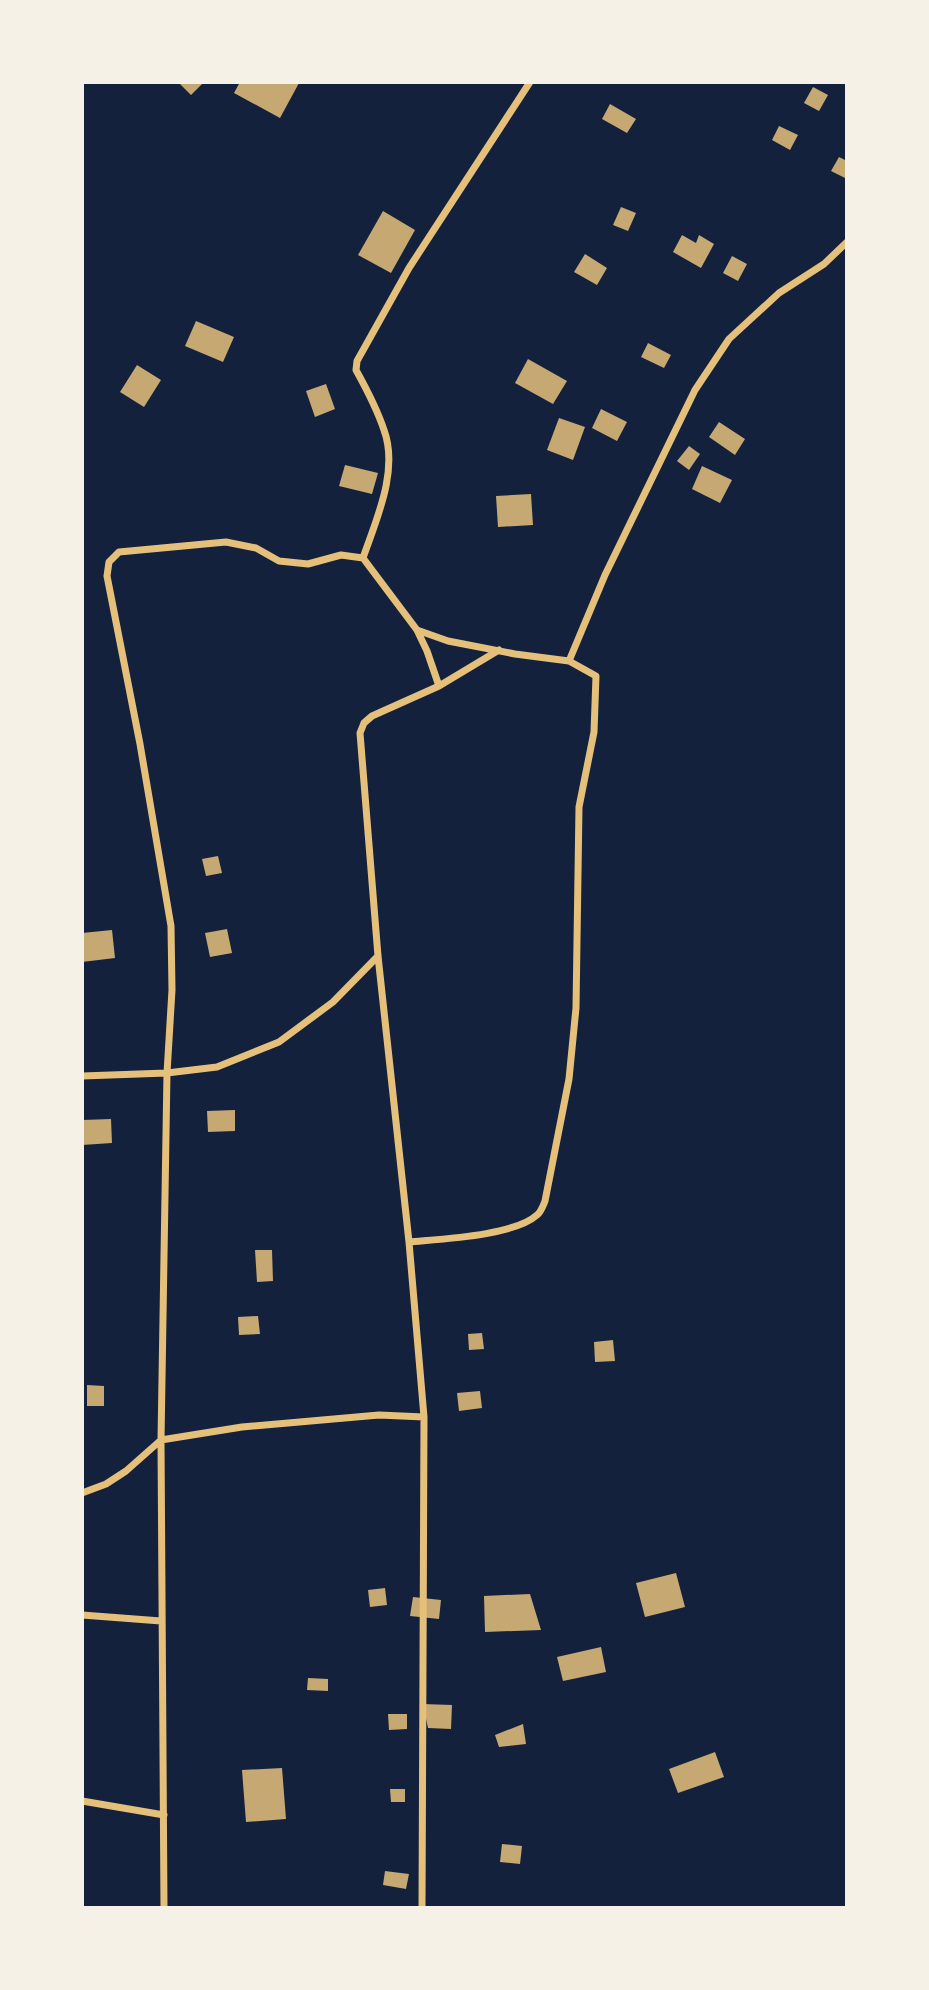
<svg xmlns="http://www.w3.org/2000/svg" width="929" height="1990" font-family="Barlow,sans-serif">
	<style>
		.building { fill: #c6a872 }
		.lines { fill: none; stroke-linecap: round; stroke-linejoin: round }
		.minor { stroke: #e5c07b; stroke-width: 7 }
	</style>
	<rect width="100%" height="100%" fill="#14213d"/>
	<path class="building" d="M178 82H204L191 95Z
		M240 82H297L299 83 280 118 234 93Z
		M813 87 828 95 819 111 804 103Z
		M610 104 636 119 627 133 602 119Z
		M779 126 798 135 790 150 772 140Z
		M839 157 847 161V179L831 171Z
		M621 207 636 213 628 231 613 225Z
		M383 211 415 230 391 273 358 255Z
		M682 235 696 243 699 235 714 244 701 268 673 252Z
		M585 254 607 268 597 285 574 272Z
		M732 256 747 264 738 281 723 273Z
		M196 321 234 337 223 362 185 346Z
		M648 343 671 355 664 368 641 357Z
		M528 359 567 381 553 404 515 383Z
		M137 365 161 380 144 407 120 392Z
		M326 384 335 409 315 417 306 391Z
		M601 409 627 422 617 441 592 428Z
		M559 418 585 427 573 460 547 450Z
		M719 422 745 439 735 455 709 437Z
		M689 446 700 454 689 470 677 461Z
		M345 465 378 473 372 494 339 486Z
		M702 466 732 480 720 503 692 489Z
		M531 494 533 525 498 527 496 496Z
		M218 856 222 873 206 876 202 859Z
		M227 929 232 953 210 957 205 933Z
		M112 930 115 958 82 962V933Z
		M235 1110V1131L208 1132 207 1111Z
		M111 1119 112 1143 82 1145V1120Z
		M255 1250H272L273 1281 257 1282Z
		M258 1316 260 1334 239 1335 238 1317Z
		M482 1333 484 1349 469 1350 468 1334Z
		M613 1340 615 1361 595 1362 594 1342Z
		M87 1385 104 1386V1406H87Z
		M480 1391 482 1408 459 1411 457 1393Z
		M676 1573 685 1607 645 1617 636 1583Z
		M385 1588 387 1605 370 1607 368 1590Z
		M530 1594 541 1630 485 1632 484 1596Z
		M413 1597 441 1600 439 1619 410 1616Z
		M601 1647 606 1672 563 1681 557 1657Z
		M308 1678 328 1679V1691L307 1690Z
		M423 1704 452 1705 451 1729 428 1728Z
		M388 1714H407V1729L389 1730Z
		M523 1724 526 1744 499 1747 495 1735Z
		M715 1752 724 1777 678 1793 669 1769Z
		M282 1768 286 1819 246 1822 242 1770Z
		M390 1789H405V1802H391Z
		M502 1844 522 1846 520 1864 500 1862Z
		M385 1871 409 1874 406 1889 383 1885Z"/>
	<g class="lines">
		<path class="minor" d="M363 558C376 520 399 471 384 430 377 409 366 388 356 370L357 361 409 268 530 82
			M569 661 605 575 695 390 729 339 779 293 824 264 847 242
			M82 1076 167 1073 217 1067 279 1042 333 1002 378 956
			M409 1242C440 1239 514 1236 537 1215 541 1212 543 1206 545 1201L569 1079 576 1008 579 807 594 732 596 676 569 661 515 654 448 641 417 630
			M82 1493 106 1484 126 1471 161 1440 242 1427 379 1415 424 1417
			M82 1615 161 1621
			M82 1801 164 1815
			M164 1908 161 1440 167 1073 172 990 171 926 140 744 107 576 109 562 119 552 226 542 256 548 279 561 308 564 341 555 363 558 417 630 427 651 439 686
			M422 1908 424 1417 409 1242 378 956 360 733 364 723 372 716 439 686 499 650"/>
	</g>
	<rect width="929" height="1990" fill="none" stroke="#f6f1e7" stroke-width="168"/>
</svg>
